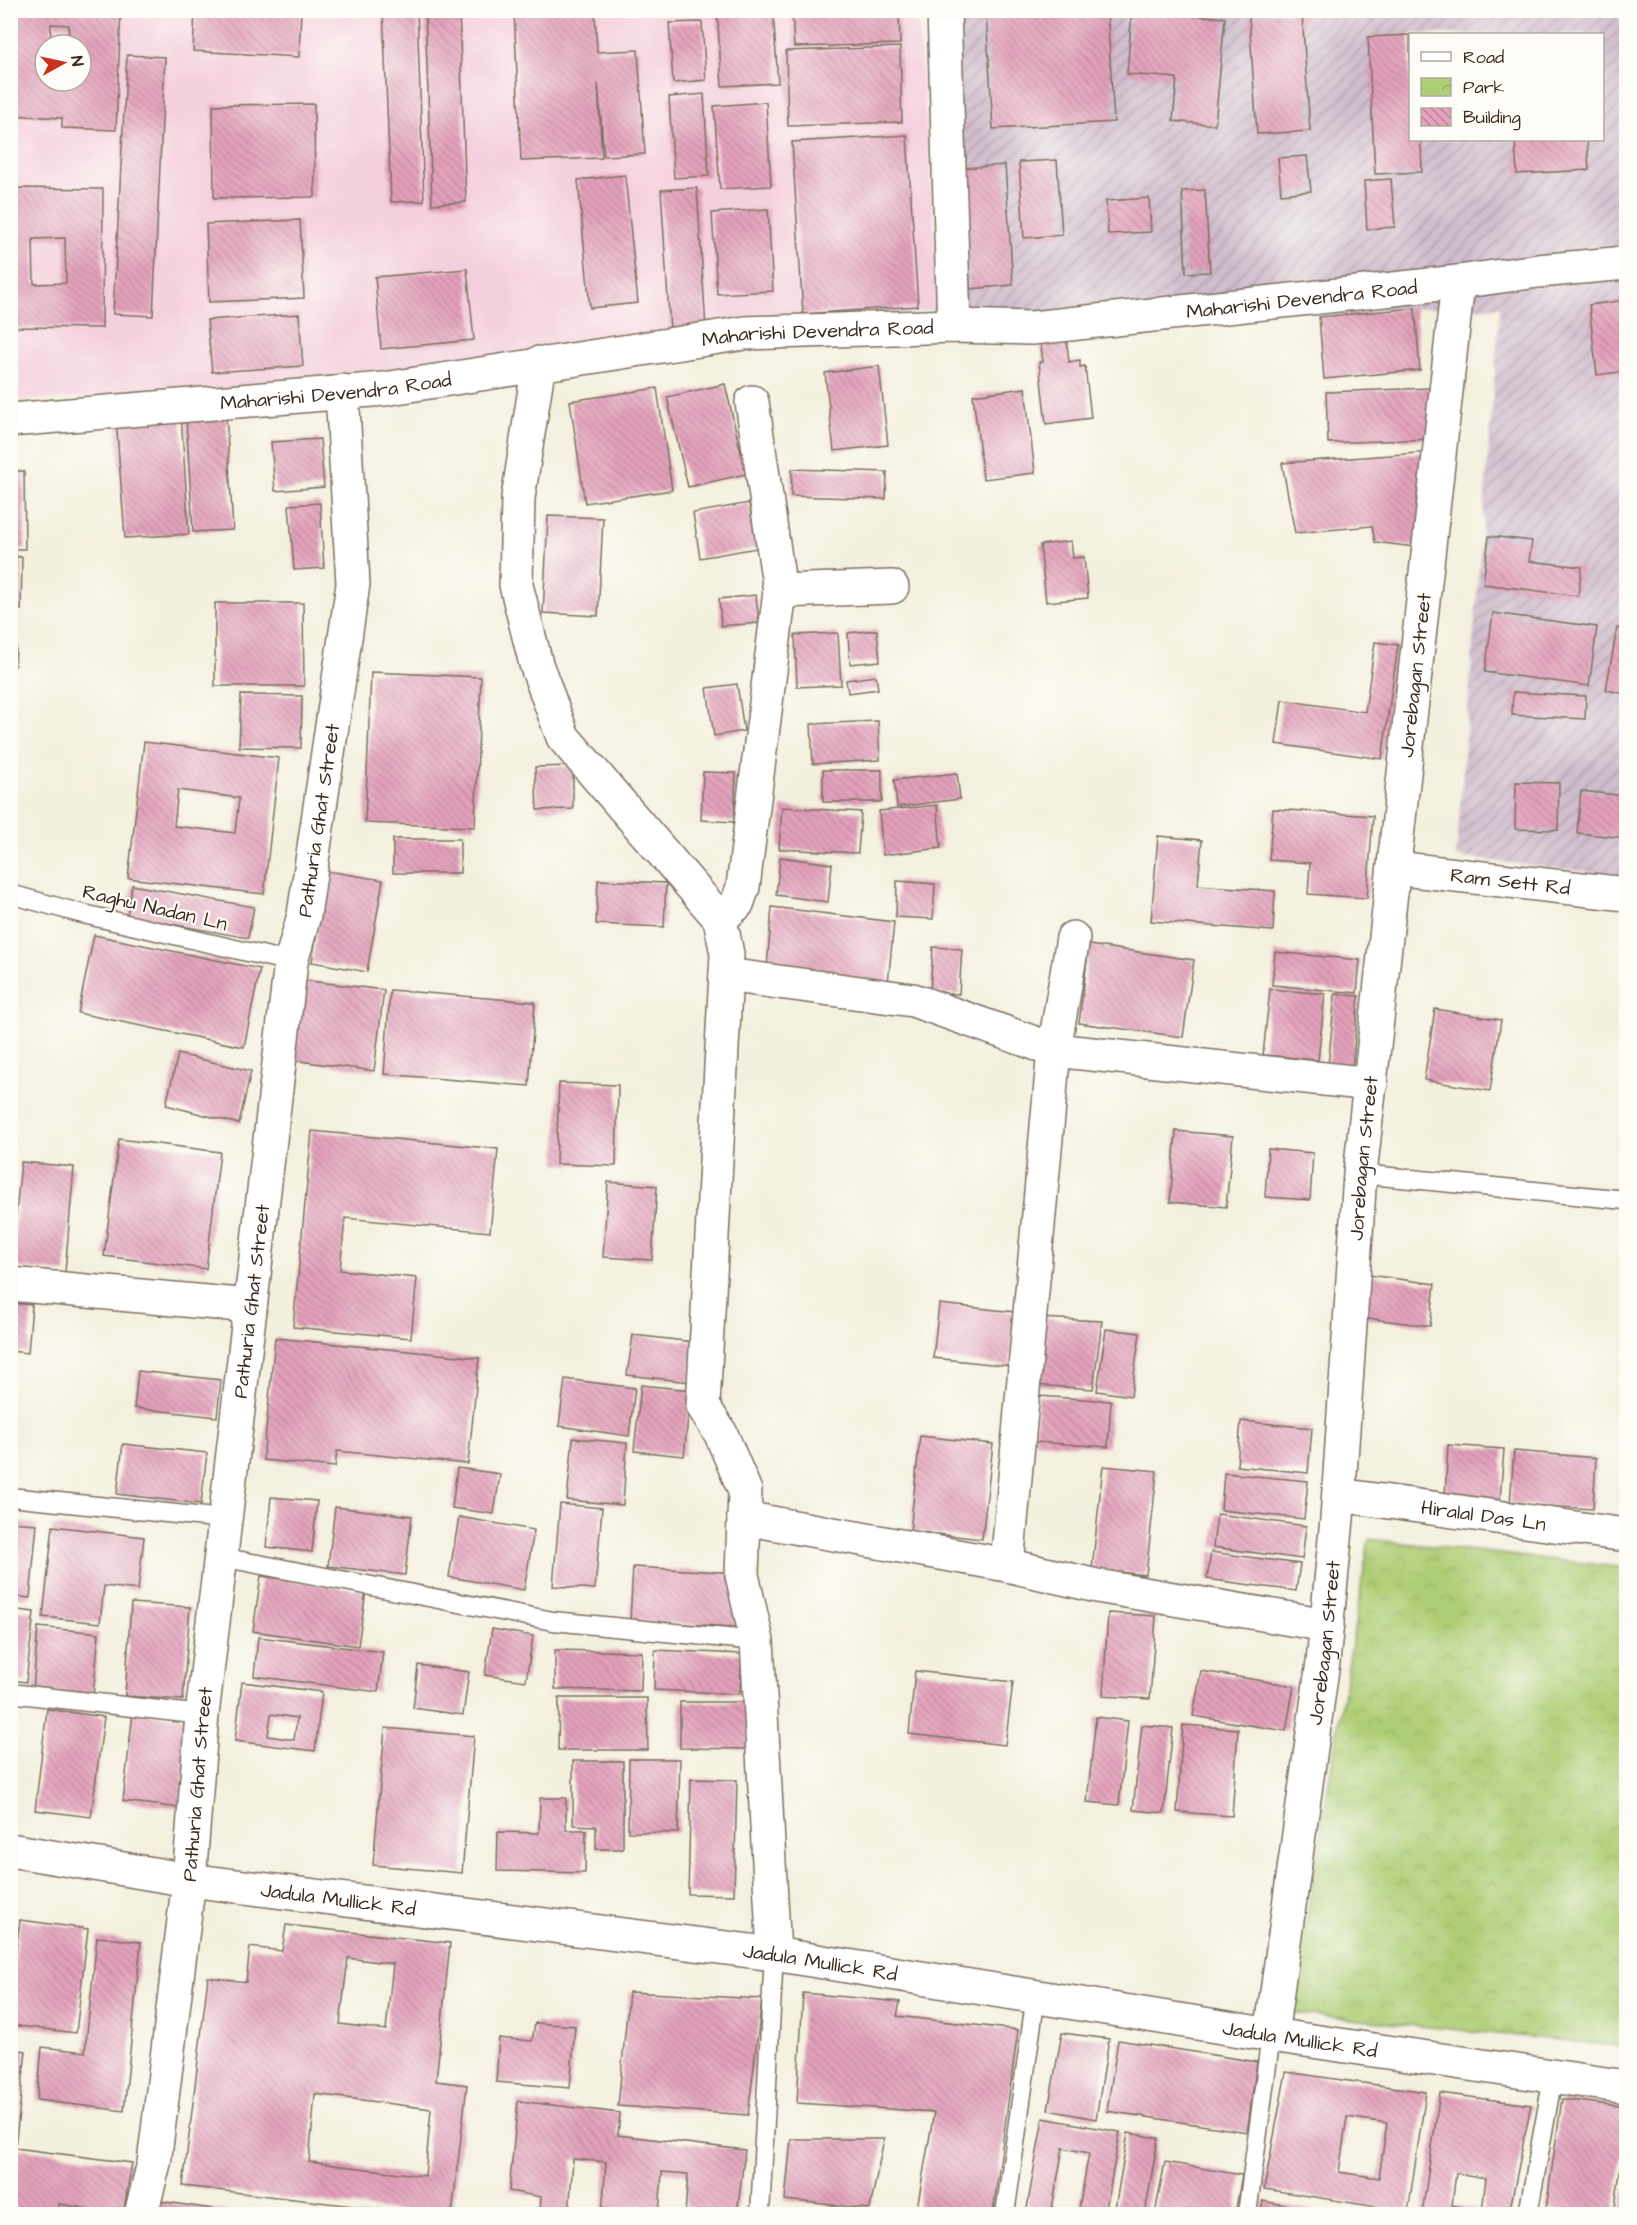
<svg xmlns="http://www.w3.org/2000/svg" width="1637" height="2225" font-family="'Architects Daughter',sans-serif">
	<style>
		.built { fill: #f4cfdd; fill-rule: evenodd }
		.industrial { fill: url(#industrial-furrows); fill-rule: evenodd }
		.park { fill: url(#park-crowns); stroke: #747c4a; stroke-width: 1.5 }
		.building { fill: url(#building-back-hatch); fill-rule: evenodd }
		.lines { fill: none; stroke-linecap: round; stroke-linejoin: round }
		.lane-casing { stroke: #7c6f61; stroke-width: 21 }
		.street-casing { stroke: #7c6f61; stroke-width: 36 }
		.secondary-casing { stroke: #7c6f61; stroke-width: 36 }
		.lane { stroke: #fff; stroke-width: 18 }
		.street { stroke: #fff; stroke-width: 33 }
		.secondary { stroke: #fff; stroke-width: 33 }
		.labels { text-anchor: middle; stroke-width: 4.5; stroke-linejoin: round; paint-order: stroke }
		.street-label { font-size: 20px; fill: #3b2a1e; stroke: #fdfcf7 }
	</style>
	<defs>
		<pattern id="industrial-furrows" width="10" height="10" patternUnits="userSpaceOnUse" patternTransform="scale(1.5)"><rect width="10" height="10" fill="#d0bdcd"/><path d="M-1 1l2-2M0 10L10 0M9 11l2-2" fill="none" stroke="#aa9aa6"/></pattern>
		<pattern id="park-crowns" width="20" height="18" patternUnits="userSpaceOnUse" patternTransform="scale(1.5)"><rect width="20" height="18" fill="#aece75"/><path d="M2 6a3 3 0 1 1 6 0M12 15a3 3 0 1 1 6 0" fill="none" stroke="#97b165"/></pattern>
		<pattern id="building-back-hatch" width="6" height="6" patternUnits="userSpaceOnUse" patternTransform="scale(1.5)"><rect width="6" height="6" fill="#e4a2bc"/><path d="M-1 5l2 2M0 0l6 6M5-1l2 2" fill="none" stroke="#ba8498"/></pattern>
	</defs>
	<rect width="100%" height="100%" fill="#fdfcf7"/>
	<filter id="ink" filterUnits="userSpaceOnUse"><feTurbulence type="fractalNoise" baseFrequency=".0167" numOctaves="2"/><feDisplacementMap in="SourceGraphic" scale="12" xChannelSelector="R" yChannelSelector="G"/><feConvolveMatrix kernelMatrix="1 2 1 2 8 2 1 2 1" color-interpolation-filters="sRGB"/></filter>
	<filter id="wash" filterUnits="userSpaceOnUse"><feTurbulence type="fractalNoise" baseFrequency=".008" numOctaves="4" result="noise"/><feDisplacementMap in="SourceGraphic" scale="24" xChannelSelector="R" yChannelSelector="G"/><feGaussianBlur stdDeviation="1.35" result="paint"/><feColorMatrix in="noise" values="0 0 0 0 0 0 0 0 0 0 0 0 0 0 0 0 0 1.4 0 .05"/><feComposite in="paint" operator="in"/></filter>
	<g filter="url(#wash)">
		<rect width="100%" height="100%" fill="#f4f0de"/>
		<path class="built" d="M11 11H917L941 309 319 385 11 401ZM45 45H81V81H45Z"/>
		<path class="industrial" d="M951 11H1626V876L1456 857 1500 307 961 315ZM1410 34H1602V140H1410Z"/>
		<path class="park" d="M1369 1539 1626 1568V2047L1291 2013Z"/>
		<g id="blocks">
			<path class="building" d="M10 10H121L116 130 62 128V118L10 115ZM51 24 69 25 68 45H81V81H45V45H50Z
				M195 10H301L299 57 193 51Z
				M383 10H417L424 201 391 202Z
				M425 10H459L466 202 432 204Z
				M514 10H595L597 52 638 50 645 154 604 156 598 84 602 158 521 161Z
				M717 10H773L778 83 722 86Z
				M792 10H899L900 44 794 47Z
				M1020 10H1107L1114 122 993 129 986 13Z
				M1132 10 1225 18 1215 125 1173 121 1177 78 1127 74Z
				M1302 13 1310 131 1257 134 1249 16Z
				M702 22 706 80 673 83 669 23Z
				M1410 35V140H1421L1422 172 1375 174 1368 37Z
				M900 47 902 122 788 126 786 51Z
				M127 55 165 57 153 316 113 314Z
				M704 94 709 176 674 178 669 97Z
				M766 102 771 186 720 189 714 106Z
				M314 104 315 197 214 198 213 105Z
				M907 135 918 306 803 314 792 142Z
				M1515 140H1587L1589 170 1517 174Z
				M1307 156 1311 191 1281 194 1278 158Z
				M1057 160 1062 235 1024 238 1019 162Z
				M1005 165 1013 285 970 289 962 168Z
				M625 175 638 303 590 308 578 180Z
				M1391 179 1395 227 1367 229 1364 181Z
				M10 188 103 189 102 328 10 327ZM65 238 66 283 34 284 33 239Z
				M697 188 706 328 670 330 661 190Z
				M1205 190 1210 272 1186 273 1182 191Z
				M1149 198 1151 232 1108 234 1106 201Z
				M768 209 773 291 717 294 712 213Z
				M300 220 304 298 209 302 206 224Z
				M467 269 474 340 381 349 375 277Z
				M1626 300V371L1597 375 1589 305Z
				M1415 308 1420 370 1324 379 1319 317Z
				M299 314 303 366 212 372 207 320Z
				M1066 336 1069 362 1080 360V367L1085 366 1091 418 1046 424 1039 362H1043L1040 339Z
				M879 366 888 445 834 451 825 373Z
				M725 384 746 474 688 487 667 397Z
				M657 388 672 490 585 503 570 401Z
				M1025 388 1035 473 983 479 973 395Z
				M1430 388 1432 439 1328 443 1326 392Z
				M226 414 233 530 193 532 186 417Z
				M181 415 189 534 125 538 116 419Z
				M320 439 324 487 275 491 271 442Z
				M1431 452 1422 548 1375 542 1372 526 1295 533 1282 463Z
				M792 469 887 472 886 499 791 496Z
				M10 471H24L25 549H10Z
				M320 503 324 568 294 570 289 505Z
				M749 503 757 548 700 558 693 513Z
				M548 516 603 518 598 616 543 613Z
				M1489 536 1532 541 1529 561 1582 567 1578 596 1483 584Z
				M1071 541 1073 558 1084 557 1088 598 1046 602 1040 545Z
				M10 556 22 557 21 610 10 609Z
				M1625 568H1626V597L1620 596Z
				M756 595 759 623 721 626 719 599Z
				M215 603H303L304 686H215Z
				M10 613 18 614 15 666 10 665Z
				M1493 613 1597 627 1589 686 1485 672Z
				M1617 628 1626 630V694L1606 690Z
				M877 630 880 661 850 664 848 633Z
				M838 633 841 685 797 687 795 635Z
				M1375 642 1398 645 1382 759 1276 744 1282 700 1365 712Z
				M371 672 481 677 475 827 365 823Z
				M876 676 878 689 848 693 846 680Z
				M737 684 744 731 714 736 707 688Z
				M1513 692 1586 696 1585 719 1512 715Z
				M241 695 302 696 301 748 239 747Z
				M878 721 880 760 813 764 811 724Z
				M144 742 279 758 264 894 128 878ZM178 790 239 798 235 833 174 826Z
				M573 766V809L537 810 535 767Z
				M823 770H882V802H823Z
				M703 772 736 773 734 822 701 820Z
				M957 773 960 799 897 807 894 780Z
				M1516 782 1559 783 1558 830 1515 829Z
				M1581 791 1626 796V838L1577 833Z
				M937 805 941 848 883 855 879 811Z
				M782 807 861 812 858 853 779 849Z
				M1273 809 1373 816 1367 898 1308 894 1310 863 1269 860Z
				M1158 836 1202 840 1198 885 1275 891 1273 931 1151 921Z
				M393 839H460V873H393Z
				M780 857 832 864 828 902 776 895Z
				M327 871 383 880 367 972 312 962Z
				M598 880 666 883 664 927 596 924Z
				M897 881 935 884 933 919 896 917Z
				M132 885 254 907 248 938 127 916Z
				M772 907 894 922 888 984 767 968Z
				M94 935 260 969 244 1047 78 1013Z
				M1089 945 1194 960 1183 1037 1079 1023Z
				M933 947 962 949 959 994 930 993Z
				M1275 952 1360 960 1357 993 1272 985Z
				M301 980 384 990 374 1071 292 1060Z
				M1270 989 1325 994 1318 1060 1263 1055Z
				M390 990 535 1002 529 1086 384 1074Z
				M1335 994 1359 996 1352 1070 1328 1067Z
				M1435 1009 1501 1020 1490 1091 1424 1080Z
				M178 1054 251 1071 239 1124 166 1105Z
				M559 1083 618 1085 616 1166 556 1164Z
				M312 1131 498 1149 490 1232 345 1218 340 1270 417 1278 411 1338 293 1327Z
				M1176 1131 1233 1136 1226 1207 1170 1202Z
				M119 1139 220 1152 206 1269 104 1256Z
				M1268 1149 1313 1153 1310 1200 1265 1197Z
				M21 1162 74 1167 65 1272 11 1267Z
				M608 1182 657 1186 652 1260 603 1257Z
				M1361 1274 1435 1284 1430 1326 1355 1317Z
				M10 1303 32 1305 28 1353 10 1351Z
				M939 1304 1015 1312 1010 1366 933 1358Z
				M1037 1318 1102 1321 1093 1389 1033 1385Z
				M1106 1329 1140 1333 1131 1396 1097 1391Z
				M633 1335 694 1342 690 1382 627 1375Z
				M275 1338 479 1358 468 1464 337 1451 335 1467 263 1460Z
				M138 1371 221 1380 217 1417 134 1408Z
				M565 1379 635 1388 629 1436 559 1426Z
				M641 1385 691 1390 684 1456 634 1451Z
				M1038 1396 1111 1401 1108 1447 1035 1442Z
				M1241 1421 1312 1428 1308 1473 1237 1466Z
				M920 1436 993 1444 982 1539 910 1531Z
				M573 1438 627 1443 623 1505 567 1500Z
				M123 1444 207 1453 201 1504 117 1494Z
				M1448 1445 1504 1449 1500 1500 1445 1495Z
				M1514 1451 1596 1458 1593 1509 1510 1504Z
				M1103 1466 1157 1471 1146 1575 1092 1569Z
				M457 1468 500 1474 494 1514 452 1508Z
				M1224 1473 1308 1481 1304 1519 1221 1510Z
				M271 1497 317 1501 312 1552 266 1547Z
				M560 1504 602 1508 595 1589 553 1586Z
				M335 1507 412 1516 405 1575 328 1566Z
				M1217 1514 1306 1526 1302 1559 1213 1547Z
				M459 1517 534 1530 524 1590 449 1577Z
				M10 1522 37 1524 30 1598 10 1596Z
				M53 1526 144 1537 138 1590 104 1586 100 1623 43 1617Z
				M1211 1552 1300 1564 1296 1591 1207 1579Z
				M633 1567 738 1573 736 1627 630 1621Z
				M261 1576 366 1591 358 1646 253 1631Z
				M131 1603 190 1607 183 1700 125 1696Z
				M10 1609 34 1612 26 1682 10 1680Z
				M1108 1613 1156 1616 1150 1699 1103 1696Z
				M38 1627 99 1633 93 1696 33 1691Z
				M492 1629 533 1636 526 1681 485 1675Z
				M258 1637 383 1652 378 1692 254 1676Z
				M555 1650 642 1652 641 1691 555 1689Z
				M655 1650 742 1654 740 1694 654 1690Z
				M418 1665 469 1672 463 1715 413 1708Z
				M915 1671 1013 1682 1005 1745 909 1734Z
				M1201 1671 1294 1686 1286 1731 1193 1716Z
				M242 1682 322 1692 315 1751 235 1741ZM271 1714 297 1718 294 1740 268 1736Z
				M559 1698H647L648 1750H558Z
				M680 1702H749L748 1749 680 1748Z
				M47 1709 104 1717 91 1817 35 1810Z
				M133 1712 190 1718 180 1808 123 1801Z
				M1096 1717 1128 1721 1119 1805 1087 1802Z
				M1142 1725 1173 1728 1164 1813 1133 1810Z
				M1183 1725 1238 1729 1232 1816 1177 1812Z
				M385 1728 474 1736 462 1873 373 1865Z
				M629 1759H680L678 1833 628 1832Z
				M573 1761H623V1849H596V1826L573 1825Z
				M691 1779 737 1780 734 1895 688 1894Z
				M540 1798H566V1830H586L585 1873 497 1871 498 1832 539 1833Z
				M20 1920 88 1929 76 2033 10 2025V1994Z
				M286 1925 450 1943 436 2081 467 2085 452 2214H421L183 2186 208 1977 246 1982 250 1947 282 1951ZM348 1958 393 1964 386 2030 340 2024ZM315 2094 431 2109 425 2176 309 2162Z
				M97 1937 141 1942 124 2111 37 2100 42 2047 85 2052Z
				M629 1992 762 1999 748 2115 618 2106Z
				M803 1993 900 2002 897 2016 1018 2030 993 2214H916L934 2112 797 2103Z
				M535 2023 575 2026 570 2088 496 2082 499 2038 532 2041Z
				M1062 2033 1109 2039 1096 2119 1048 2110Z
				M1118 2040 1257 2062 1247 2132 1107 2111Z
				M10 2049 26 2051 15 2148 132 2163 123 2214H89V2209L59 2204V2214H10Z
				M1286 2072 1426 2092 1408 2212 1264 2189ZM1347 2117 1387 2123 1379 2178 1339 2172Z
				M1440 2093 1531 2105 1509 2214H1422ZM1456 2173 1486 2178 1482 2211 1452 2205Z
				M1562 2099 1626 2107V2157H1622L1614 2214H1591L1546 2209Z
				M518 2101 620 2113 618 2135 745 2150 737 2214H685L688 2174 662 2172 659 2214H602L606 2162 573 2159 569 2214H540L541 2197 509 2191Z
				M1043 2118 1120 2132 1105 2214H1078L1089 2153 1063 2148 1051 2214H1026Z
				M1128 2133 1158 2138 1145 2214H1114Z
				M791 2139H884L870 2209 785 2200Z
				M1165 2162 1242 2175 1235 2214H1155Z
				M1625 2186 1626 2214H1621Z
				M153 2200 238 2213V2214H150Z
				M1263 2201 1326 2213 1325 2214H1261Z"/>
		</g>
	</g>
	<g filter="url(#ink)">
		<use href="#blocks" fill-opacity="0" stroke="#7c6f61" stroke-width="1.5"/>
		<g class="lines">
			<defs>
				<path id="lane" d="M10 894 79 913 291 962
					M1360 1174 1626 1200
					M10 1497 225 1519
					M221 1557 553 1621 757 1641
					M10 1693 202 1715
					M760 2214 774 1954
					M1005 2214 1036 1995
					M1247 2214 1271 2035
					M1528 2214 1553 2077"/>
				<g id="street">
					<path d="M944 10 954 326"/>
					<path d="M539 363 518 498 516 585 536 664 563 737 720 919 727 954 703 1406 721 1434 745 1491 742 1575 757 1641 774 1954"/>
					<path d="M780 591 892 587"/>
					<path id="s1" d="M1394 868 1626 894"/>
					<path d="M720 919 737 904 743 887 780 591 752 402"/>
					<path d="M726 975 913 1000 1054 1050 1371 1084"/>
					<path d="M10 1284 250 1306"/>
					<path id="s2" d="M1339 1495 1626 1535"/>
					<path d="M744 1518 1007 1565 1097 1586 1327 1625"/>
					<path d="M1007 1565 1054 1050 1073 938"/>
					<path id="s3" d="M1271 2035 1323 1662 1337 1519 1360 1174 1458 282"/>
				</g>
				<g id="secondary">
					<path id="s4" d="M10 420 384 389 745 333 954 326 1032 328 1458 282 1538 271 1626 263"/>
					<path id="s5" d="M10 1850 189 1880 774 1954 1271 2035 1626 2087"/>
					<path id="s6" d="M141 2214 154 2163 189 1880 202 1715 291 962 304 915 353 584 342 391"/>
				</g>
			</defs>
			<use href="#lane" class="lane-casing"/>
			<use href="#street" class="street-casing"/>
			<use href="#secondary" class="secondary-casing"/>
			<use href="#lane" class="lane"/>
			<use href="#street" class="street"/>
			<use href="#secondary" class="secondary"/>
		</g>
	</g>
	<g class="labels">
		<g class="street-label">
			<text dy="7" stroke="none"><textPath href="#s4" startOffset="1299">Maharishi Devendra Road</textPath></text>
			<text dy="7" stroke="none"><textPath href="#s4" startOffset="813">Maharishi Devendra Road</textPath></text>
			<text dy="7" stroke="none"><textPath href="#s4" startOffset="327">Maharishi Devendra Road</textPath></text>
			<text dy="7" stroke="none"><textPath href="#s3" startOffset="1368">Jorebagan Street</textPath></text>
			<text dy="7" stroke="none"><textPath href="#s6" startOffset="1406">Pathuria Ghat Street</textPath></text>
			<text dy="7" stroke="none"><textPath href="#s1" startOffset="117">Ram Sett Rd</textPath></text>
			<text transform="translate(155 907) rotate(13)" y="7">Raghu Nadan Ln</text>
			<text dy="7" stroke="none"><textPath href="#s3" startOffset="882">Jorebagan Street</textPath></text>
			<text dy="7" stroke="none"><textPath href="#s6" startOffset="920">Pathuria Ghat Street</textPath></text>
			<text dy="7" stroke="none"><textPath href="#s2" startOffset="146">Hiralal Das Ln</textPath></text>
			<text dy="7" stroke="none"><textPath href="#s3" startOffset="396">Jorebagan Street</textPath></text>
			<text dy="7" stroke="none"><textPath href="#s6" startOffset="434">Pathuria Ghat Street</textPath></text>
			<text dy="7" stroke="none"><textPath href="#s5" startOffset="332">Jadula Mullick Rd</textPath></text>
			<text dy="7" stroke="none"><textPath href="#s5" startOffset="818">Jadula Mullick Rd</textPath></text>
			<text dy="7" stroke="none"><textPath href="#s5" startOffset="1304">Jadula Mullick Rd</textPath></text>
		</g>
	</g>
	<rect width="1637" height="2225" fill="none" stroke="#fdfcf7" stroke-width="36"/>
	<rect x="1409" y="33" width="195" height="108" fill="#fdfcf7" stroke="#afa8a0" stroke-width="1.5"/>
	<rect x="1421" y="52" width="30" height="9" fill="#ffffff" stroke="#afa8a0" stroke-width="1.5"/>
	<text x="1463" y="63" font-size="18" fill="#3b2a1e">Road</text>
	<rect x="1421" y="78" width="30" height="18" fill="url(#park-crowns)" stroke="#afa8a0" stroke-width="1.5"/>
	<text x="1463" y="93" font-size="18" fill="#3b2a1e">Park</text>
	<rect x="1421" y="108" width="30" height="18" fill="url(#building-back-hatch)" stroke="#afa8a0" stroke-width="1.5"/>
	<text x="1463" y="123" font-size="18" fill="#3b2a1e">Building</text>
	<g transform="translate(63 63) rotate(82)"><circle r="28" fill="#fdfcf7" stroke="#afa8a0" stroke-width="1.5"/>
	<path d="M0-4.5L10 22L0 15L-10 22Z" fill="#c8321e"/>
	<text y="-9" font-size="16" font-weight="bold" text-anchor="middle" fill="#3b2a1e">N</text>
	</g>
</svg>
